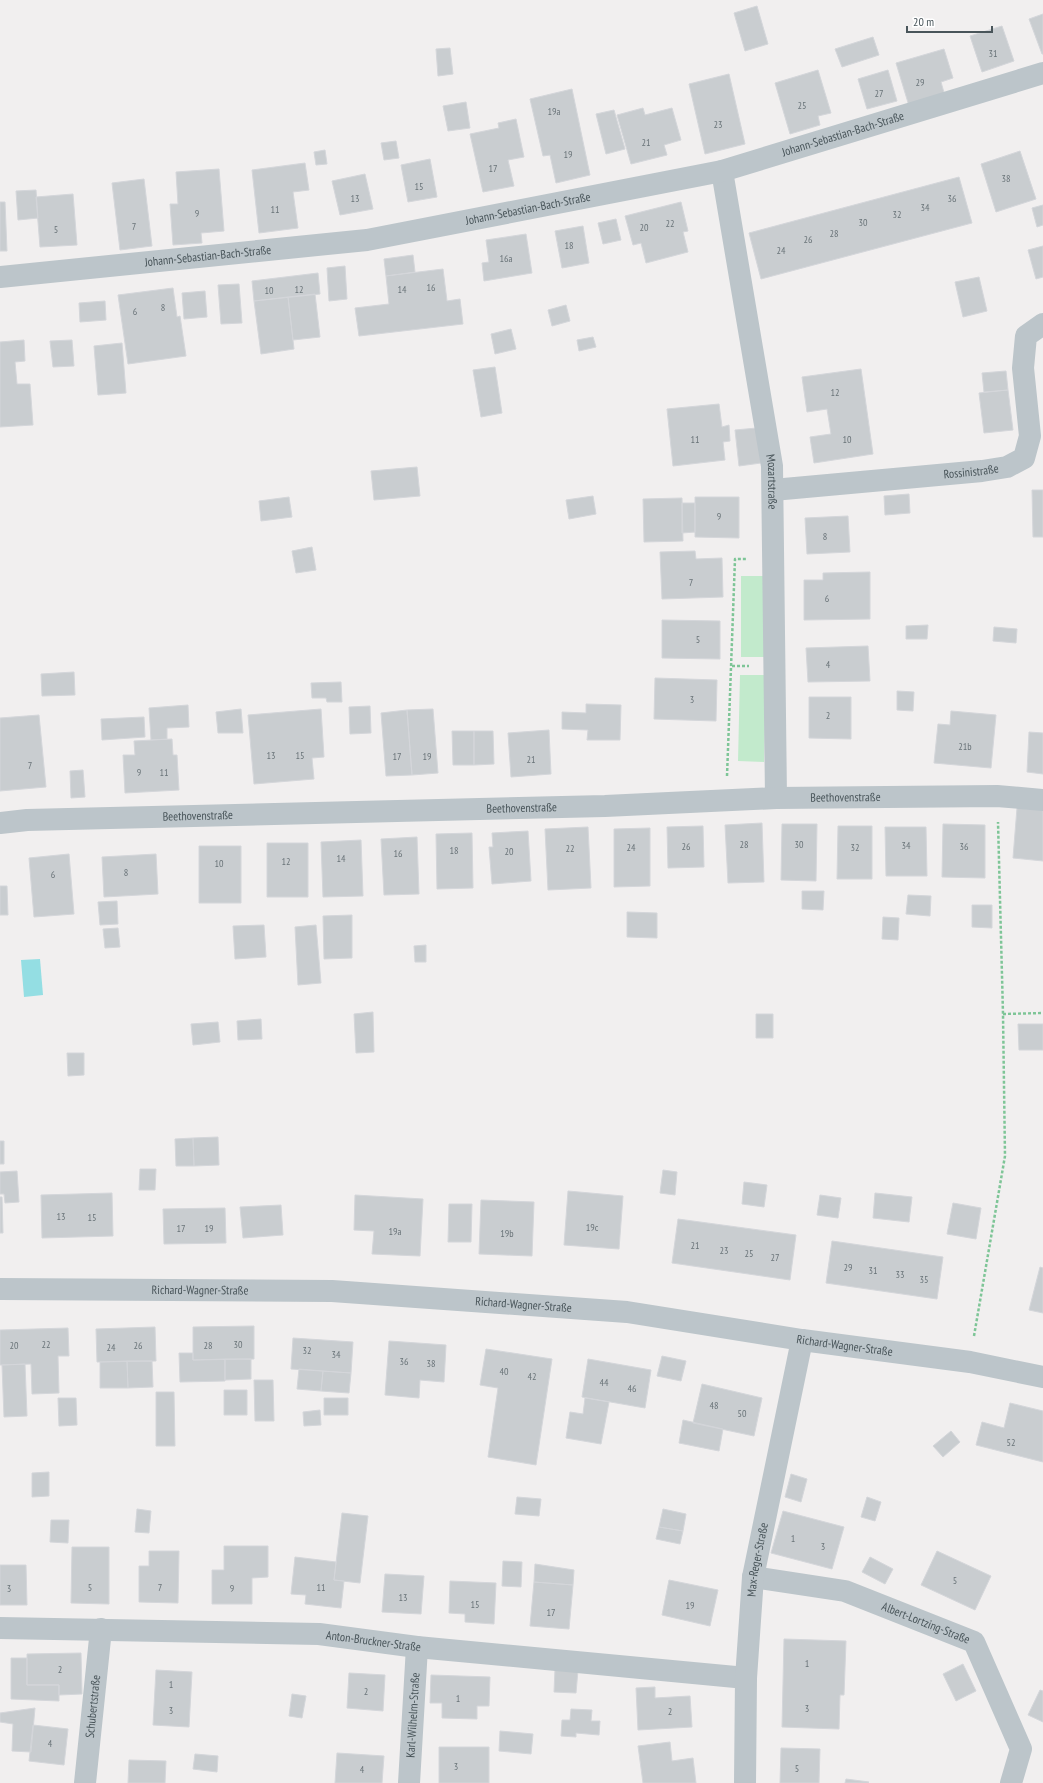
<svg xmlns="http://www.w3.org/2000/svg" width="1043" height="1783" font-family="'PT Sans Narrow',sans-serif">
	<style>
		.green { fill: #c2eacc }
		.water { fill: #94dee3 }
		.building { fill: #c9cdd0; stroke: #d4d6da }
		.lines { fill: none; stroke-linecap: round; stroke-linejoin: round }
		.path { stroke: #7ec597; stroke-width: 2.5; stroke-dasharray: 3 2; stroke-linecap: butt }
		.minor { stroke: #bcc5ca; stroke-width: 22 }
		.labels { text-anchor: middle; stroke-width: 4; stroke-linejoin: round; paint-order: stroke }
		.number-label { font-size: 10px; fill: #697378 }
		.street-label { font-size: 12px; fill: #49555a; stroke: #fff }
	</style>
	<rect width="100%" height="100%" fill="#f1efef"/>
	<path class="green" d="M741 576H766L765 657H741Z
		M740 675H766L764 762 738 761Z"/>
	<path class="water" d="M40 959 43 995 24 997 21 960Z"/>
	<path class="building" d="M757 6 768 44 745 51 734 13Z
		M1043 14V54H1042L1029 19Z
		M1002 26 1014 61 982 72 970 36Z
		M873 37 879 55 842 67 835 49Z
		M450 48 453 74 438 76 436 49Z
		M944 49 953 78 941 82 945 96 909 106 896 63Z
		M818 70 831 113 818 116 820 125 790 134 775 83Z
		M888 70 897 101 867 109 858 79Z
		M729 74 745 144 705 154 689 84Z
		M572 89 590 175 556 183 550 155 543 156 530 99Z
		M466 102 470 128 448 131 443 106Z
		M643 108 645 115 672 108 681 140 664 145 667 155 631 164 617 115Z
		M614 110 625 149 606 154 596 114Z
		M516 119 524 157 508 160 514 186 483 192 470 134 499 128 498 123Z
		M396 141 399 158 384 160 381 143Z
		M325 150 327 164 316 165 314 152Z
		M1020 151 1036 199 996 212 981 164Z
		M430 159 437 197 408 202 401 165Z
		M305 163 309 190 293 192 298 228 259 233 252 170Z
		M219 169 224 231 201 233 202 243 173 245 170 204H178L176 172Z
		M365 174 373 209 340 215 332 181Z
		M959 177 972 223 761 279 749 233Z
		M144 179 152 246 120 250 112 183Z
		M36 190 38 218 18 220 16 191Z
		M73 194 77 245 40 247 36 197Z
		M0 202H5L7 251H0Z
		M681 202 688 231 683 232 688 252 646 263 641 243 633 245 625 216Z
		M1043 205V225L1037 227 1032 208Z
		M616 219 621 240 603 244 598 223Z
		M583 226 589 263 562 268 555 231Z
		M526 234 532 273 484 281 482 263 489 262 486 240Z
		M1043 246V277L1036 279 1028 250Z
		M413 255 415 272 386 276 384 259Z
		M345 266 347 299 329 301 327 268Z
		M443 269 447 301 460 299 463 324 359 336 355 308 389 304 386 276Z
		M318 273 320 294 254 301 252 281Z
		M979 277 987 311 963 317 955 282Z
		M239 284 242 323 221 324 218 285Z
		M173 288 177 317 180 316 186 356 128 364 118 295Z
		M205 291 207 317 184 319 182 293Z
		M315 294 320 337 293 340 288 297Z
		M288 297 294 349 261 354 254 301Z
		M105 301 106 320 80 322 79 303Z
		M566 305 570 321 552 326 548 310Z
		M511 329 516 349 495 354 491 334Z
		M593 337 596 347 579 351 577 340Z
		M24 340 25 361 15 362 17 384H30L33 425 0 427V342Z
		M72 340 74 366 53 367 50 341Z
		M122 343 126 393 98 395 94 346Z
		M495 367 502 413 481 417 473 370Z
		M861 369 873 454 814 463 810 437 831 434 827 409 807 412 802 377Z
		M1006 371 1008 390 984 392 982 373Z
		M1008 390 1013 430 984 433 979 393Z
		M719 404 722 427 729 425 730 441 723 442 725 460 673 466 667 409Z
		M757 428 761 463 739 466 735 430Z
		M417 467 420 496 374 500 371 471Z
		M1032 490H1043V537H1033Z
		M909 494 910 513 885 515 884 496Z
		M593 496 596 514 569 519 566 500Z
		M289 497 292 517 261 521 259 501Z
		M695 497H739V538L695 537Z
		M682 498 683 541 644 542 643 499Z
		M682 503H695V532L682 533Z
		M848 516 850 552 807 554 805 518Z
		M312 547 316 570 296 573 292 551Z
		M695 551 696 559 722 558 723 597 662 599 660 552Z
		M870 572V619L804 620V580H823V573Z
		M662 620 720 621V659L662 658Z
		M928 625 927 639H906V626Z
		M994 627 1017 629 1016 643 993 641Z
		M868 646 870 681 808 682 806 648Z
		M74 672 75 695 42 696 41 674Z
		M655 678 717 680 716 721 654 719Z
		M341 682 342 702H327L326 698H312L311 683Z
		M897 691 914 692 913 711 897 710Z
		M809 697H851V739L809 738Z
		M586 704 621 705 620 740H587L588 730 562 729V712L586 713Z
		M188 705 189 727 167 728V739L151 740 149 708Z
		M370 706 371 733 350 734 349 707Z
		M241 709 243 733H218L216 712Z
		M321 709 324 757 312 758 314 779 254 784 248 715Z
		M433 709 438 773 412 775 407 710Z
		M407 710 412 775 386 776 381 713Z
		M951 711 996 715 991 768 934 763 938 724 950 725Z
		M39 715 46 787 0 791V718Z
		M144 717 145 737 102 740 101 719Z
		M549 730 551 774 511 777 508 733Z
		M452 731H474V765H453Z
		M474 731H493L494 764 474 765Z
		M1029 732 1043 733V774L1027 772Z
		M172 739 173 755H177L179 790 125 793 123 755H135L134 741Z
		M83 770 85 797 71 798 70 771Z
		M1017 808 1043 810V861L1013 858Z
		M762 823 764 882 728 883 725 825Z
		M782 824H817L816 881 781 880Z
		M943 824 985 825V878L942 877Z
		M703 826 704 867 668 868 667 827Z
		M838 826H872V879H837Z
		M588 827 591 888 548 890 545 829Z
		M885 827H926L927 876H886Z
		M650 828V886L614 887V829Z
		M528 831 531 881 492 884 489 847H493L492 833Z
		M472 833 473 888 437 889 436 834Z
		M417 837 419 894 384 895 381 839Z
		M361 840 363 896 323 897 321 842Z
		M267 843H308V897H267Z
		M199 846H241V903H199Z
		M69 854 74 914 34 917 29 858Z
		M156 854 158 894 104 897 102 857Z
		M0 886H7L8 915H0Z
		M802 891H824L823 910 802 909Z
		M908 895 931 896 930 916 906 914Z
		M117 901 118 924 100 925 98 902Z
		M972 905H992V928L972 927Z
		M627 912 657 913V938L627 937Z
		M352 915V958L324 959 323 916Z
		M883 917 899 918 898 940 882 939Z
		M264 925 266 957 235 959 233 926Z
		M316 925 321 983 298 985 295 927Z
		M118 928 120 947 105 948 103 929Z
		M426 945V962H415L414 946Z
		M373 1012 374 1052 356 1053 354 1014Z
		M756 1014H773V1038H756Z
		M261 1019 262 1039 238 1040 237 1021Z
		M218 1022 220 1042 193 1045 191 1024Z
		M1018 1024H1043V1050H1019Z
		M67 1053H84V1075L68 1076Z
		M218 1137 219 1165 194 1166 193 1138Z
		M193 1138 194 1166H176L175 1139Z
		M0 1141H4V1164H0Z
		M140 1169H156L155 1190H139Z
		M663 1170 677 1172 675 1195 660 1193Z
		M17 1171 19 1202 5 1203 4 1194H0V1172Z
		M744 1182 767 1185 764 1207 742 1204Z
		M568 1191 623 1196 619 1249 564 1245Z
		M112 1193 113 1236 42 1238 41 1195Z
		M875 1193 912 1197 909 1222 873 1218Z
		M355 1195 423 1199 420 1256 372 1254 374 1231 354 1230Z
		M820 1195 841 1198 838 1218 817 1215Z
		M0 1197H2L3 1233H0Z
		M481 1200 534 1202 532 1256 479 1254Z
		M953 1203 981 1208 976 1239 947 1234Z
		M449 1204H472L471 1242H448Z
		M281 1205 283 1235 243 1238 240 1207Z
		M225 1208 226 1243 164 1244 163 1209Z
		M678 1219 796 1235 790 1280 672 1263Z
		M832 1241 943 1257 937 1299 826 1283Z
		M1040 1267 1043 1268V1313L1029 1310Z
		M254 1326V1359L193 1360V1327Z
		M155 1327 156 1361 97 1362 96 1329Z
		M68 1328 69 1356H58L59 1393 32 1394 31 1364 0 1365V1330Z
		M293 1338 353 1342 351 1373 291 1369Z
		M389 1341 446 1345 444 1382 420 1380 419 1398 385 1395Z
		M486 1349 552 1359 536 1465 488 1457 498 1388 480 1385Z
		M179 1353H193V1360L225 1359V1381L180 1382Z
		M662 1356 686 1361 681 1381 657 1376Z
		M225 1359H251V1379L225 1380Z
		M588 1359 651 1370 645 1408 582 1397Z
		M127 1361 128 1388H100V1362Z
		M127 1361H152L153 1387 128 1388Z
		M25 1364 27 1416 4 1417 2 1365Z
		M299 1369 323 1371 321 1391 297 1389Z
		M323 1371 351 1373 349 1393 321 1391Z
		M254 1380H273L274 1421H255Z
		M702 1384 762 1398 754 1436 693 1423Z
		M224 1390H247V1415H224Z
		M156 1392H174L175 1446H156Z
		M58 1398H76L77 1425 59 1426Z
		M324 1398H348V1415H324Z
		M585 1398 609 1402 601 1444 566 1438 570 1412 583 1414Z
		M1010 1403 1043 1411V1462L976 1445 982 1422 1004 1428Z
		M320 1410 321 1425 304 1426 303 1412Z
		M683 1420 723 1429 719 1451 679 1443Z
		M951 1431 960 1442 943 1457 933 1446Z
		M49 1472V1496L32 1497V1473Z
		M791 1474 807 1479 801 1502 785 1497Z
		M517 1497 541 1499 539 1516 515 1514Z
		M867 1497 881 1502 875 1521 861 1517Z
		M137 1509 151 1511 149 1533 135 1532Z
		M663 1509 686 1514 683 1531 659 1527Z
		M783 1511 844 1527 832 1569 771 1553Z
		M342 1513 368 1516 360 1583 334 1580Z
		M51 1520H69L68 1543 50 1542Z
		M659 1527 683 1531 680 1544 656 1539Z
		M224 1546H268V1577L252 1578V1604H212V1570H224Z
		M72 1547H109V1604L71 1603Z
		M149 1551H179L178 1603 139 1602V1566H149Z
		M937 1551 991 1576 975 1610 921 1585Z
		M295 1557 336 1562 334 1580 344 1581 341 1608 305 1604 306 1595 291 1594Z
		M870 1557 893 1569 885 1584 862 1572Z
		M503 1561 522 1562 521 1587 502 1586Z
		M535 1564 574 1570 573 1585 534 1582Z
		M0 1565H26L27 1605H0Z
		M385 1574 424 1576 421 1614 382 1612Z
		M669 1580 718 1590 710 1626 662 1615Z
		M450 1581 496 1583 494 1624 465 1622V1614L449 1613Z
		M534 1582 573 1585 569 1629 530 1626Z
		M784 1639 846 1641 844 1695H840L839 1729 782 1727Z
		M81 1653 82 1694 59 1695V1685H27V1654Z
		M11 1658H27V1685H59V1701L11 1699Z
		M963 1664 976 1691 956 1701 943 1674Z
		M555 1669 578 1670 576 1693 554 1692Z
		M156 1670 192 1672 189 1727 153 1725Z
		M349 1673 385 1675 383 1711 347 1708Z
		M431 1675 490 1677 489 1706H477V1719L442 1718V1703H430Z
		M655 1687V1698L690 1696 692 1727 638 1730 636 1688Z
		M1040 1690 1043 1691V1722L1028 1715Z
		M292 1694 306 1696 302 1718 289 1716Z
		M35 1708 31 1752 12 1751 13 1724 0 1722V1713Z
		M571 1709 592 1710 591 1721H600L599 1735 576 1733V1737L561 1736 562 1720H570Z
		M33 1725 68 1729 64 1765 29 1761Z
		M500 1731 533 1734 531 1754 499 1751Z
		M670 1742 672 1761 693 1758 696 1783H643L638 1746Z
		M439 1747H489V1783H439Z
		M781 1748 820 1749 819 1783H780Z
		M337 1753 384 1756 382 1783H335Z
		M195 1754 218 1756 217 1772 193 1769Z
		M129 1760 166 1761 165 1783H128Z
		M846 1779 869 1782 868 1783H845Z"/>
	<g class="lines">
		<path class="path" d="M732 666H749
			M727 776 735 559H747
			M1003 1014 1043 1013
			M974 1336 1005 1156 1003 1014 998 822"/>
		<g class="minor">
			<path id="s1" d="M722 171 772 466 776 798"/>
			<path id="s2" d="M0 277 367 240 722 171 1043 73"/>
			<path id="s3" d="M773 490 982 471 1007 467 1024 458 1030 436 1023 368 1026 336 1043 324"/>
			<path id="s4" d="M0 823 27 820 605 806 776 798 997 796 1043 800"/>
			<path id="s5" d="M0 1289 332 1291 627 1312 802 1340 970 1362 1043 1377"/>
			<path id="s6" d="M753 1577 845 1591 974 1642 1021 1749 1011 1783"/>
			<path id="s7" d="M0 1628 319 1634 417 1647 746 1678"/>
			<path id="s8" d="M85 1783 101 1629"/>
			<path id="s9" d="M409 1783 417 1647"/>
			<path id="s10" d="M745 1783 746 1678 753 1577 802 1340"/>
		</g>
	</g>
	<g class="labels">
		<g class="number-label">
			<text x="993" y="57">31</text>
			<text x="920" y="86">29</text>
			<text x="879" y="97">27</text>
			<text x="802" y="109">25</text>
			<text x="554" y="115">19a</text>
			<text x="718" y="128">23</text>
			<text x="646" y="146">21</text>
			<text x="568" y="158">19</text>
			<text x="493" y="172">17</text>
			<text x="1006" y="182">38</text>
			<text x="419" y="190">15</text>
			<text x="355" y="202">13</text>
			<text x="952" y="202">36</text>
			<text x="925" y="211">34</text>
			<text x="275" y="213">11</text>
			<text x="197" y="217">9</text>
			<text x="897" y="218">32</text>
			<text x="863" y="226">30</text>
			<text x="670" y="227">22</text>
			<text x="134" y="230">7</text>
			<text x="644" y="231">20</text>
			<text x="56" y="233">5</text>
			<text x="834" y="237">28</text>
			<text x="808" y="243">26</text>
			<text x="569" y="249">18</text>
			<text x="781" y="254">24</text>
			<text x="506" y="262">16a</text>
			<text x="431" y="291">16</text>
			<text x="299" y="293">12</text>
			<text x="402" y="293">14</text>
			<text x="269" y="294">10</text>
			<text x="163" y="311">8</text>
			<text x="135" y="315">6</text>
			<text x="835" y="396">12</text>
			<text x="695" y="443">11</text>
			<text x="847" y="443">10</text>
			<text x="719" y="520">9</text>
			<text x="825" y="540">8</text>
			<text x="691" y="586">7</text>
			<text x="827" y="602">6</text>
			<text x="698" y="643">5</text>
			<text x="828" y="668">4</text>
			<text x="692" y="703">3</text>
			<text x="828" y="719">2</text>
			<text x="965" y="750">21b</text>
			<text x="271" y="759">13</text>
			<text x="300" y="759">15</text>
			<text x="397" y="760">17</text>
			<text x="427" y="760">19</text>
			<text x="531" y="763">21</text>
			<text x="30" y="769">7</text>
			<text x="139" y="776">9</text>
			<text x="164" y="776">11</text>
			<text x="744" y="848">28</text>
			<text x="799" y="848">30</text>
			<text x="906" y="849">34</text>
			<text x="686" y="850">26</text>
			<text x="964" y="850">36</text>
			<text x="631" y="851">24</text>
			<text x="855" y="851">32</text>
			<text x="570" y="852">22</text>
			<text x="454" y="854">18</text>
			<text x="509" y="855">20</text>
			<text x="398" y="857">16</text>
			<text x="341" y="862">14</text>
			<text x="286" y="865">12</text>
			<text x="219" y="867">10</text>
			<text x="126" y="876">8</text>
			<text x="53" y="878">6</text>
			<text x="61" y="1220">13</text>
			<text x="92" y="1221">15</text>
			<text x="592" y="1231">19c</text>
			<text x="181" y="1232">17</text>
			<text x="209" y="1232">19</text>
			<text x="395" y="1235">19a</text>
			<text x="507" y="1237">19b</text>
			<text x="695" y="1249">21</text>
			<text x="724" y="1254">23</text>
			<text x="749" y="1257">25</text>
			<text x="775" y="1261">27</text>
			<text x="848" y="1271">29</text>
			<text x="873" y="1274">31</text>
			<text x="900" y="1278">33</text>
			<text x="924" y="1283">35</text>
			<text x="46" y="1348">22</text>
			<text x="238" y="1348">30</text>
			<text x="14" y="1349">20</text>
			<text x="138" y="1349">26</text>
			<text x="208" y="1349">28</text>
			<text x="111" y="1351">24</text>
			<text x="307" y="1354">32</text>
			<text x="336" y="1358">34</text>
			<text x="404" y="1365">36</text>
			<text x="431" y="1367">38</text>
			<text x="504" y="1375">40</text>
			<text x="532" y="1380">42</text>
			<text x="604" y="1386">44</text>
			<text x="632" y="1392">46</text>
			<text x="714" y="1409">48</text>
			<text x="742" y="1417">50</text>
			<text x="1011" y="1446">52</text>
			<text x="793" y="1542">1</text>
			<text x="823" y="1550">3</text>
			<text x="955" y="1584">5</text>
			<text x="90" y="1591">5</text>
			<text x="160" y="1591">7</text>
			<text x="321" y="1591">11</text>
			<text x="9" y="1592">3</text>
			<text x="232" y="1592">9</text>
			<text x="403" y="1601">13</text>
			<text x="475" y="1608">15</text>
			<text x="690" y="1609">19</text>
			<text x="551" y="1616">17</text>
			<text x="807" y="1667">1</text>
			<text x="60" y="1673">2</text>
			<text x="171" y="1688">1</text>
			<text x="366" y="1695">2</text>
			<text x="458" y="1702">1</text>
			<text x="807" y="1712">3</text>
			<text x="171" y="1714">3</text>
			<text x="670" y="1715">2</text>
			<text x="50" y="1747">4</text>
			<text x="456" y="1770">3</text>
			<text x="797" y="1772">5</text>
			<text x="362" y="1773">4</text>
		</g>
		<g class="street-label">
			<text dy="4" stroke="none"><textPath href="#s2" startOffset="857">Johann-Sebastian-Bach-Straße</textPath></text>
			<text dy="4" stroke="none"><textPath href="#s2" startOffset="533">Johann-Sebastian-Bach-Straße</textPath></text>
			<text dy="4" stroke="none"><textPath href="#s2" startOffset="209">Johann-Sebastian-Bach-Straße</textPath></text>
			<text dy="4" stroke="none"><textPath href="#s3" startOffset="199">Rossinistraße</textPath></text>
			<text dy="4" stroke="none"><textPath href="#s1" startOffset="315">Mozartstraße</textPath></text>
			<text dy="4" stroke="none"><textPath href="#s4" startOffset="846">Beethovenstraße</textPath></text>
			<text dy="4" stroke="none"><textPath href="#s4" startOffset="522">Beethovenstraße</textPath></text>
			<text dy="4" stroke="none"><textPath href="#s4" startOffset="198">Beethovenstraße</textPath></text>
			<text dy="4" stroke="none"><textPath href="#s5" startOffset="200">Richard-Wagner-Straße</textPath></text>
			<text dy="4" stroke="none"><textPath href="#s5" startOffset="524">Richard-Wagner-Straße</textPath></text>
			<text dy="4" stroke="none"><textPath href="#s5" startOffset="848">Richard-Wagner-Straße</textPath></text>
			<text dy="4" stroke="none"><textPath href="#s10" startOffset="224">Max-Reger-Straße</textPath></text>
			<text dy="4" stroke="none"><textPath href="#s6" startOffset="180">Albert-Lortzing-Straße</textPath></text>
			<text dy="4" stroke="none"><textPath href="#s7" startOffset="374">Anton-Bruckner-Straße</textPath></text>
			<text dy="4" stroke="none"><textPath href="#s8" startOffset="77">Schubertstraße</textPath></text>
			<text dy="4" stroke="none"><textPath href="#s9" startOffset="68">Karl-Wilhelm-Straße</textPath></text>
		</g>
	</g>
	<path d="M907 26v6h85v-6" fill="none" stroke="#49555a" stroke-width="2"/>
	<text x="913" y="26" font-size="12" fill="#49555a" stroke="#ffffff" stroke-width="3" paint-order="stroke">20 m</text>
</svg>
